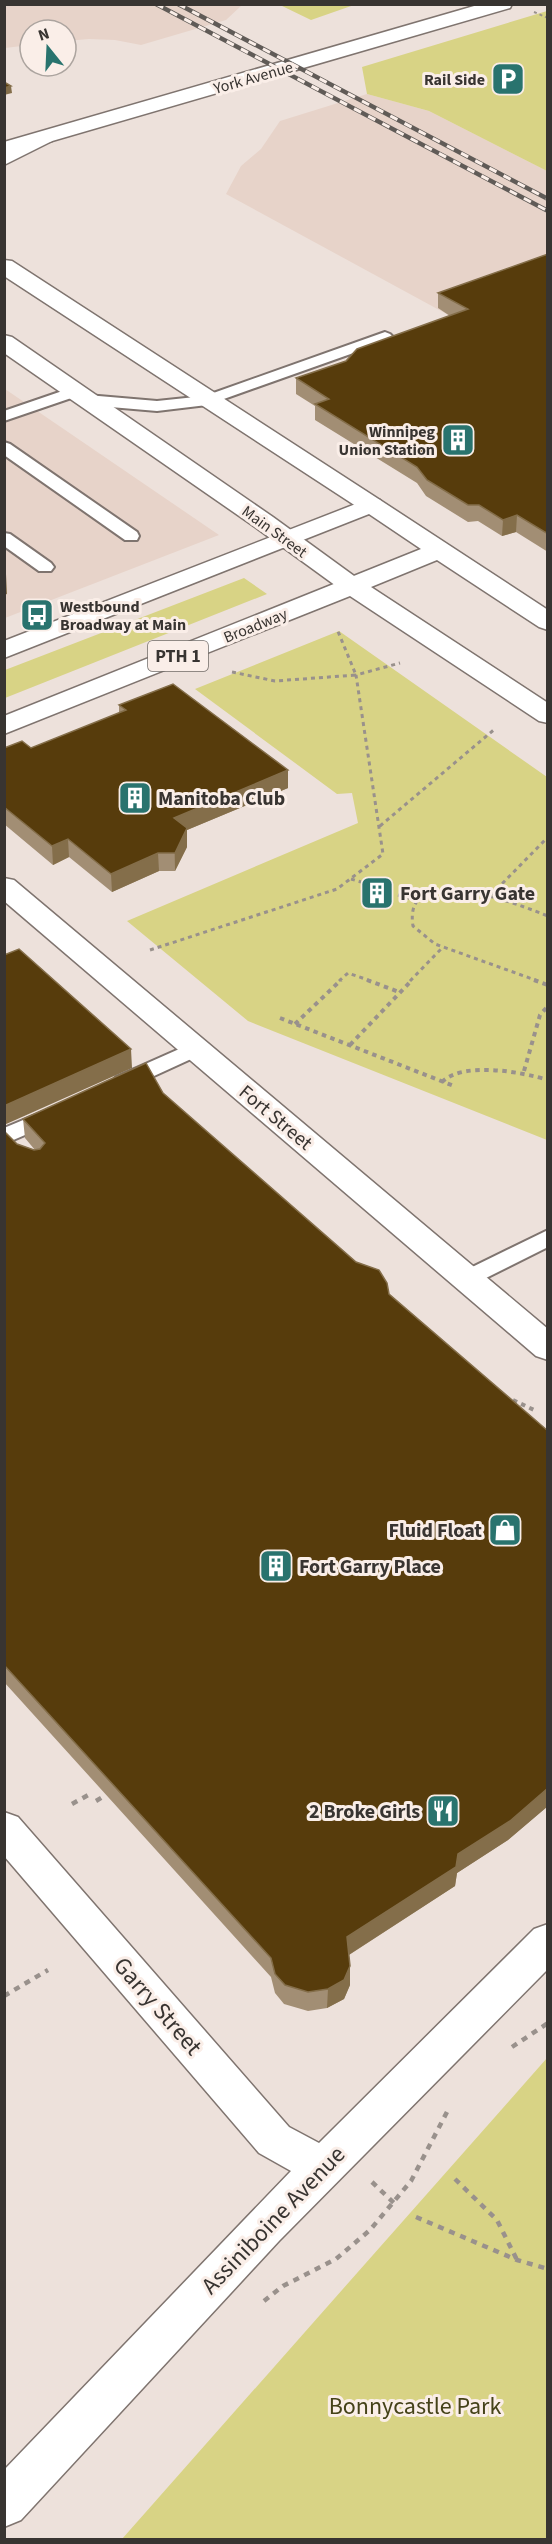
<svg xmlns="http://www.w3.org/2000/svg" width="552" height="2544" font-family="'Source Sans 3',sans-serif">
	<style>
		.built { fill: #e7d3c9 }
		.green { fill: #d8d385 }
		.lines { fill: none; stroke-linecap: round; stroke-linejoin: round }
		.service-casing { stroke: #7f746f; stroke-width: 4 }
		.minor-casing { stroke: #7f746f; stroke-width: 3 }
		.secondary-casing { stroke: #7f746f; stroke-width: 3 }
		.primary-casing { stroke: #7f746f; stroke-width: 3 }
		.trunk-casing { stroke: #7f746f; stroke-width: 3 }
		.path-far3 { stroke: #99918c; stroke-width: 2; stroke-dasharray: 3 3; stroke-linecap: butt }
		.path-far2 { stroke: #99918c; stroke-width: 3; stroke-dasharray: 4 4; stroke-linecap: butt }
		.path-far1 { stroke: #99918c; stroke-width: 4; stroke-dasharray: 4.5 4.5; stroke-linecap: butt }
		.path { stroke: #99918c; stroke-width: 4.5; stroke-dasharray: 6 6; stroke-linecap: butt }
		.service { fill: #fff; fill-rule: evenodd }
		.minor { fill: #fff; fill-rule: evenodd }
		.secondary { fill: #fff; fill-rule: evenodd }
		.primary { fill: #fff; fill-rule: evenodd }
		.trunk { fill: #fff; fill-rule: evenodd }
		.rail-casing { stroke: #605b57; stroke-width: 4.5 }
		.rail { stroke: #faeee8; stroke-width: 3; stroke-dasharray: 8; stroke-linecap: butt }
		.wall { fill: #a28e74 }
		.shaded-wall { fill: #846e4a }
		.building { fill: #573c0c; stroke: #846e4a; stroke-width: 1.5 }
		.labels { text-anchor: middle; stroke-width: 6; stroke-linejoin: round; paint-order: stroke }
		.far-street-label { font-size: 16px; fill: #383431; stroke: #faeee8 }
		.far-poi-label { font-size: 16px; font-weight: bold; fill: #383431; stroke: #faeee8; text-anchor: end }
		.shield { fill: #faeee8; stroke: #726c68; stroke-width: 1.5 }
		.shield-label { font-size: 18px; font-weight: bold; fill: #383431 }
		.poi-label { font-size: 20px; font-weight: bold; fill: #383431; stroke: #faeee8; text-anchor: start }
		.street-label { font-size: 20px; fill: #383431; stroke: #faeee8 }
		.near-street-label { font-size: 24px; fill: #383431; stroke: #faeee8 }
		.near-park-label { font-size: 24px; fill: #454219; stroke: #faeee8 }
	</style>
	<rect width="100%" height="100%" fill="#ede1db"/>
	<path class="built" d="M4 5 5 4 242 5 226 20 141 45 115 40 89 39 66 41V30H30V45L5 48Z
		M367 94 429 111 547 171V380L476 330 226 194 241 166 261 149 280 121Z
		M5 389 219 535 5 618Z"/>
	<path class="green" d="M280 5H354L311 20Z
		M547 11V171L429 111 367 94 362 67Z
		M244 578 267 594 5 698V670Z
		M339 631 547 777V1140L248 1021 127 921 358 823 352 793 337 794 195 689Z
		M547 2058V2539H122L145 2513Z"/>
	<g class="lines">
		<defs>
			<path id="service" d="M385 332 390 334 393 337 390 340 207 405 157 411 87 405 79 400 87 395 157 401 205 396Z
				M74 387 82 392 80 395 4 421V411Z
				M4 442 10 444 137 532 139 536 137 540H125L4 455Z
				M4 533 10 534 51 563 54 567 51 571H39L4 546Z
				M195 1042 202 1044 205 1049 202 1054 130 1087 123 1089 116 1087 112 1082 116 1077Z
				M52 1108 60 1110 63 1115 60 1120 4 1144V1128Z
				M548 1230V1247L474 1284 466 1287 458 1284 455 1279 458 1274Z"/>
			<path id="minor" d="M4 878 14 880 548 1329V1360L536 1356 4 901Z
				M4 1812 18 1817 289 2127 319 2143 534 1929 548 1924V1969L279 2241 21 2520 4 2527V2470L291 2171 259 2153 4 1856Z"/>
			<path id="secondary" d="M481 4H512L510 8 4 155V142Z"/>
			<path id="primary" d="M45 131 52 133 55 137 52 141 4 165V151Z
				M4 260 12 261 380 500 383 505 380 510 371 512 362 510 4 276Z
				M4 335 12 337 273 517 361 581 365 586 361 591 352 594 343 591 255 527 4 353Z"/>
			<path id="trunk" d="M371 498 380 500 548 610V630L539 627 437 560 371 587 548 703V723L539 721 350 596 4 734V716L421 549 369 514 4 658V641Z"/>
		</defs>
		<use href="#service" class="service-casing"/>
		<use href="#minor" class="minor-casing"/>
		<use href="#secondary" class="secondary-casing"/>
		<use href="#primary" class="primary-casing"/>
		<use href="#trunk" class="trunk-casing"/>
		<path class="path-far3" d="M534 12 548 18"/>
		<path class="path-far2" d="M232 672 275 681 356 675 337 629
			M380 826 496 728
			M351 879 361 882
			M398 895 417 901
			M491 895 548 837
			M150 950 337 889 383 854 356 675 400 663
			M339 981 348 973 371 981
			M410 981 443 947
			M538 981 435 944 413 926C402 858 520 905 548 916"/>
		<path class="path-far1" d="M367 980 399 992
			M534 980 548 985
			M280 1018 454 1086
			M295 1024 341 980
			M350 1045 412 980
			M524 1071 540 1015 548 1006
			M442 1082C463 1061 522 1072 548 1080
			M513 1400 534 1410"/>
		<path class="path" d="M96 1801 106 1795
			M72 1804 90 1794
			M4 1996 48 1970
			M512 2047 548 2023
			M455 2179 497 2220 517 2260
			M372 2182 395 2204
			M416 2217 517 2260 548 2269
			M264 2301 283 2286 336 2259 370 2230 411 2181 447 2112"/>
		<use href="#service" class="service"/>
		<use href="#minor" class="minor"/>
		<use href="#secondary" class="secondary"/>
		<use href="#primary" class="primary"/>
		<use href="#trunk" class="trunk"/>
		<defs>
			<path id="rail" d="M156 4 548 211
				M178 4 548 199"/>
		</defs>
		<use href="#rail" class="rail-casing"/>
		<use href="#rail" class="rail"/>
	</g>
	<path class="wall" d="M548 254V552L516 532 502 536 478 521 468 522 426 496 417 483 315 420V406L296 394V378L346 361 450 316 438 308V293Z
		M119 705 288 788 187 830V847L175 871H159L112 892 69 857 53 865 4 824V748H31L119 713Z
		M163 1093 389 1294 548 1431V1806L508 1840 457 1873 455 1886 349 1955 350 1985 344 1999 327 2008 308 2011 284 2004 275 1993 271 1977 4 1682V1131L17 1144 35 1150 25 1138 23 1119Z"/>
	<path class="shaded-wall" d="M11 86 12 93 4 95V88Z
		M517 515 516 532 502 536 503 520Z
		M4 574H6L7 594 4 595Z
		M288 770V788L187 830V847L175 871 174 818Z
		M68 839 69 857 53 865 52 846Z
		M158 853 159 871 112 892 111 874Z
		M131 1049 132 1068 4 1125V1106Z
		M548 1788V1806L508 1840 457 1873 455 1886 347 1956V1937L458 1854Z
		M350 1966V1985L344 1999 327 2008 328 1989Z"/>
	<path class="building" d="M4 82 11 86 4 88Z
		M548 254V534L517 515 503 520 479 505H468L427 480 417 467 315 404 329 399 296 378 346 361 357 349 468 309 438 293Z
		M173 684 288 770 174 818 187 828 175 853H158L111 874 68 839 52 846 4 807V748L22 741 31 748 126 710 119 705Z
		M19 949 131 1049 4 1106V955Z
		M146 1063 163 1093 356 1262 379 1270 387 1283 389 1294 548 1431V1788L510 1821 458 1854 456 1867 347 1937 350 1966 344 1980 328 1989 308 1992 285 1985 275 1974 271 1958 4 1665V1131L17 1144 34 1150 40 1149 45 1143 23 1119Z"/>
	<defs>
		<symbol id="parking-square" viewBox="-11 -11 22 22"><rect x="-9" y="-9" width="18" height="18" rx="4" fill="#29736e" stroke="#faeee8"/><path d="M-3.5-5.5H1a3.5 3.5 0 0 1 0 7H-1V5.5H-3.5ZM-1-3.4V-.6H.8a1.4 1.4 0 0 0 0-2.8Z" fill="#fff"/></symbol>
		<symbol id="building-square" viewBox="-11 -11 22 22"><rect x="-9" y="-9" width="18" height="18" rx="4" fill="#29736e" stroke="#faeee8"/><path d="M-4-6H4V6H1V3H-1V6H-4ZM-2.5-4.3h1.7v1.8h-1.7ZM.8-4.3h1.7v1.8H.8ZM-2.5-1h1.7V.8h-1.7ZM.8-1h1.7V.8H.8Z" fill="#fff"/></symbol>
		<symbol id="bus-square" viewBox="-11 -11 22 22"><rect x="-9" y="-9" width="18" height="18" rx="4" fill="#29736e" stroke="#faeee8"/><path d="M-5-6H5V4H4V6H2V4H-2V6H-4V4H-5ZM-3.5-4V0h7V-4ZM-3.5 1.2v1.5H-2V1.2ZM2 1.2v1.5H3.5V1.2Z" fill="#fff"/></symbol>
		<symbol id="shop-square" viewBox="-11 -11 22 22"><rect x="-9" y="-9" width="18" height="18" rx="4" fill="#29736e" stroke="#faeee8"/><path d="M-5-2.5h2.3a2.7 3.5 0 0 1 5.4 0H5L5.5 6h-11ZM-1.5-2.5h3a1.5 2.3 0 0 0-3 0Z" fill="#fff"/></symbol>
		<symbol id="restaurant-square" viewBox="-11 -11 22 22"><rect x="-9" y="-9" width="18" height="18" rx="4" fill="#29736e" stroke="#faeee8"/><path d="M-5-6h1v4h1v-4h1v4h1v-4h1v5L-1.5 .5V6h-2V.5L-5-1ZM5-6V6H3V1.5H1.5Q1.5-4 5-6Z" fill="#fff"/></symbol>
	</defs>
	<g fill-rule="evenodd">
		<use href="#parking-square" x="489" y="60" width="38" height="38"/>
		<use href="#building-square" x="439" y="421" width="38" height="38"/>
		<use href="#bus-square" x="18" y="596" width="38" height="38"/>
		<use href="#building-square" x="116" y="779" width="38" height="38"/>
		<use href="#building-square" x="358" y="874" width="38" height="38"/>
		<use href="#shop-square" x="486" y="1511" width="38" height="38"/>
		<use href="#building-square" x="257" y="1547" width="38" height="38"/>
		<use href="#restaurant-square" x="424" y="1792" width="38" height="38"/>
	</g>
	<g class="labels">
		<g class="far-street-label">
			<text transform="translate(253 77) rotate(-16)" y="6">York Avenue</text>
			<text transform="translate(275 531) rotate(36)" y="6">Main Street</text>
			<text transform="translate(255 625) rotate(-22)" y="6">Broadway</text>
		</g>
		<g class="far-poi-label">
			<text x="485" y="85">Rail Side</text>
			<text x="435" y="437">Winnipeg<tspan x="435" dy="18">Union Station</tspan></text>
			<text x="60" y="612" text-anchor="start">Westbound<tspan x="60" dy="18">Broadway at Main</tspan></text>
		</g>
		<rect class="shield" x="148" y="641" width="60" height="30" rx="4.5"/>
		<g class="shield-label">
			<text x="178" y="662">PTH 1</text>
		</g>
		<g class="poi-label">
			<text x="158" y="805">Manitoba Club</text>
			<text x="400" y="900">Fort Garry Gate</text>
			<text x="482" y="1537" text-anchor="end">Fluid Float</text>
			<text x="299" y="1573">Fort Garry Place</text>
			<text x="420" y="1818" text-anchor="end">2 Broke Girls</text>
		</g>
		<g class="street-label">
			<text transform="translate(276 1117) rotate(40)" y="7">Fort Street</text>
		</g>
		<g class="near-street-label">
			<text transform="translate(158 2006) rotate(49)" y="8">Garry Street</text>
			<text transform="translate(273 2220) rotate(-46)" y="8">Assiniboine Avenue</text>
		</g>
		<g class="near-park-label">
			<text x="415" y="2414">Bonnycastle Park</text>
		</g>
	</g>
	<rect width="552" height="2544" fill="none" stroke="#383431" stroke-width="12"/>
	<g transform="translate(48 48) rotate(342)"><circle r="28" fill="#faeee8" stroke="#aca49f" stroke-width="1.5"/>
	<path d="M0-4.5L10 22L0 15L-10 22Z" fill="#29736e"/>
	<text y="-9" font-size="16" font-weight="bold" text-anchor="middle" fill="#383431">N</text>
	</g>
</svg>
